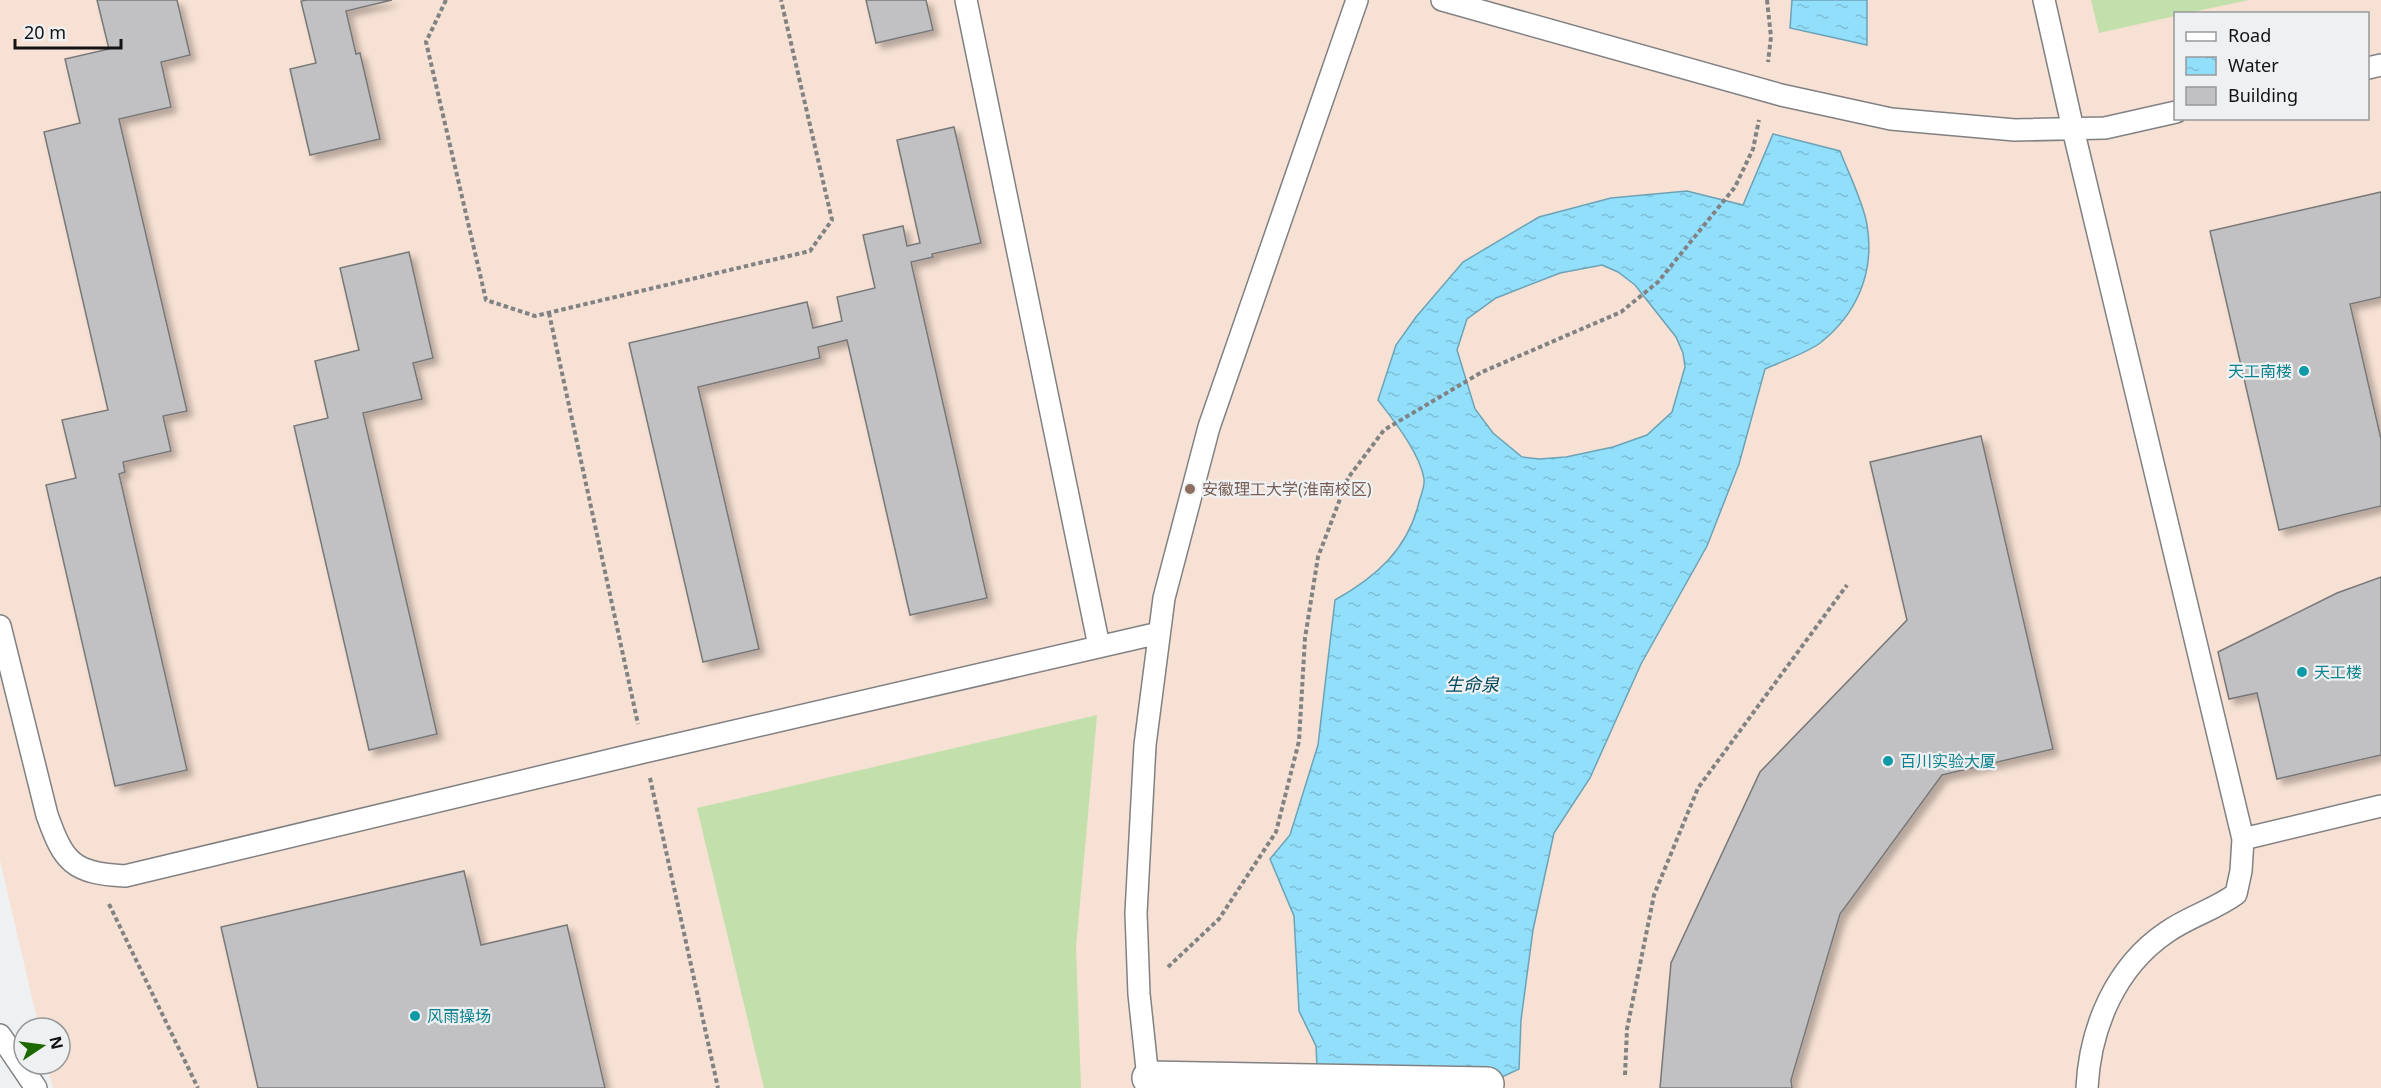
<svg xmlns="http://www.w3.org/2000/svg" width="2381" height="1088" font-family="'Noto Sans','Noto Sans SC',sans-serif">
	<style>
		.education { fill: #f7e1d4; fill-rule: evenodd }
		.grass { fill: #c3dfab }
		.water { fill: url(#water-ripples); stroke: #6ca2b6; stroke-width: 1.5; fill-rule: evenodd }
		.building { fill: #c1c0c2; stroke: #797879; stroke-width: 1.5; filter: url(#shadow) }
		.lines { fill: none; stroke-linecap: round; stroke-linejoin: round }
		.lane-casing { stroke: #818183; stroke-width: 24 }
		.street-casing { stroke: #818183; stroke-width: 36 }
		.path { stroke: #818283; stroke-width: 4; stroke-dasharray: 4.5 3; stroke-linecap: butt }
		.lane { stroke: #fff; stroke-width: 21 }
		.street { stroke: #fff; stroke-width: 33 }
		.culture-dot { fill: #0f9aa8; stroke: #eff0f1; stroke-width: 2 }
		.education-dot { fill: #8d6e63; stroke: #eff0f1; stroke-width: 2 }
		.labels { text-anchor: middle; stroke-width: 4.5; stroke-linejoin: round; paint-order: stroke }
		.culture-label { font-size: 16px; fill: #0d838f; stroke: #eff0f1; text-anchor: start }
		.education-label { font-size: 16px; fill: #785e54; stroke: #eff0f1; text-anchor: start }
		.water-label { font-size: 18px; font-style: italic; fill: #01475b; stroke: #eff0f1 }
	</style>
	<defs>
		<pattern id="water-ripples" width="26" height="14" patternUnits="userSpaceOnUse" patternTransform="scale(1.5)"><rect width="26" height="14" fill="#92dffc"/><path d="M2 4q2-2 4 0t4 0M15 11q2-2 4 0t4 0" fill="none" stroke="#7dbed7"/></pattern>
		<filter id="shadow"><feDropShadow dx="5.5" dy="5.5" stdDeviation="3" flood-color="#0004"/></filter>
	</defs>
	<rect width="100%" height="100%" fill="#eff0f1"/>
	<path class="education" d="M0 0H2381V1088H53L47 1064H60V1028H39L0 860ZM2176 14H2368V118H2176Z"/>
	<path class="grass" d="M2091 0H2249L2188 13 2176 14 2175 16 2099 33Z
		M1097 715 1076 947 1081 1088H764L697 808Z"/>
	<path class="water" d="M1792 0H1867V45L1790 28Z
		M1773 134 1840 151C1848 172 1864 204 1867 225 1875 272 1857 314 1820 343 1805 354 1782 361 1765 369L1739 464 1707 546 1641 664 1590 778 1554 833 1533 930 1521 1020 1519 1069 1487 1084 1318 1088 1316 1046 1299 1011 1294 916 1270 859 1290 835 1318 745 1335 600C1376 577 1408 549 1419 502 1421 495 1425 486 1424 479 1420 453 1394 421 1378 400L1396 345 1416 317 1463 262 1539 217 1611 198 1687 191 1743 205ZM1602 265 1618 272 1635 285 1676 337 1683 353 1685 367 1672 412 1647 435 1613 447 1566 457 1539 459 1522 457 1493 433 1475 409 1457 350 1467 319 1496 298 1560 273Z"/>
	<path class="building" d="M97 0H177L190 55 161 62 171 107 119 119 187 411 163 416 171 451 123 462 125 472 119 474 187 770 115 786 46 485 76 478 62 420 108 410 44 132 80 123 65 59 109 49Z
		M307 0H392L346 11 356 54 360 53 380 139 310 155 290 69 316 63 301 1Z
		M866 0H926L933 30 876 43Z
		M954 127 981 243 932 254 933 257 911 262 987 598 910 615 847 340 818 347 820 358 698 387 759 649 703 662 629 343 807 302 813 328 842 321 837 297 875 288 863 235 903 226 907 246 920 243 897 140Z
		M2381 192V297L2350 304 2381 439V506L2279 530 2210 231Z
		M409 252 433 358 413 363 422 399 363 413 437 734 369 750 294 426 328 418 315 361 359 350 340 268Z
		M1981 436 2053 749 1942 775 1840 914 1791 1080 1792 1088H1660L1671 963 1760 772 1907 620 1870 462Z
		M2381 577V755L2277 779 2257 693 2229 699 2218 652 2337 593Z
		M464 871 481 945 567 925 605 1088H258L221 927Z"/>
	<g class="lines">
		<defs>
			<path id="lane" d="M966 0 1099 646
				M1442 0 1781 95 1891 119 2015 130 2105 128 2176 112
				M2044 0 2073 129 2243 839 2241 871 2236 894C2214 910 2188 917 2167 932 2115 967 2090 1028 2087 1088
				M2368 68 2381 65
				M0 626 47 815C64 863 73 873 125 876L644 752 1159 633
				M2243 839 2381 806
				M0 1035 36 1088
				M1149 1088 1139 994 1136 913 1145 745 1164 598 1209 427 1357 0"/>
			<path id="street" d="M1149 1078 1487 1084"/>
		</defs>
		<use href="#lane" class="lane-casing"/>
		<use href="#street" class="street-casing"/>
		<path class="path" d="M446 0 426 42 486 300 535 316 810 251 832 220 781 0
			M1767 0 1771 37 1768 62
			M549 313 638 724
			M650 778 718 1088
			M109 904 198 1088
			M1168 967 1219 919 1276 832 1299 741 1305 638 1318 557 1348 478 1384 430 1482 372 1621 312 1658 282 1735 187 1753 149 1759 120
			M1625 1075 1627 1029 1654 895 1698 788 1847 585"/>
		<use href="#lane" class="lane"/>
		<use href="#street" class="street"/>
	</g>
	<g class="culture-dot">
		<circle cx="2304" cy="371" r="6"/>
		<circle cx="2302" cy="672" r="6"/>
		<circle cx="1888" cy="761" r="6"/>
		<circle cx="415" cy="1016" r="6"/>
	</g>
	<circle class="education-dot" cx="1190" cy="489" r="6"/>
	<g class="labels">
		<g class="culture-label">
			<text x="2292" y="377" text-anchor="end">天工南楼</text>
			<text x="2314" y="678">天工楼</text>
			<text x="1900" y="767">百川实验大厦</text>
			<text x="427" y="1022">风雨操场</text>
		</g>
		<g class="education-label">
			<text x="1202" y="495">安徽理工大学(淮南校区)</text>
		</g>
		<g class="water-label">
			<text x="1472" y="691">生命泉</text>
		</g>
	</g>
	<rect x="2174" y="12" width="195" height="108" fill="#eff0f1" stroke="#979899" stroke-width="1.5"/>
	<rect x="2186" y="32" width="30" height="9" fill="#ffffff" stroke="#979899" stroke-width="1.5"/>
	<text x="2228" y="42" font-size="18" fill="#131314">Road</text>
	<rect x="2186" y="57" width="30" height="18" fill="url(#water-ripples)" stroke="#979899" stroke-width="1.5"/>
	<text x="2228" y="72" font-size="18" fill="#131314">Water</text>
	<rect x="2186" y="87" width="30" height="18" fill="#c1c0c2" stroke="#979899" stroke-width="1.5"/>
	<text x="2228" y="102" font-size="18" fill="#131314">Building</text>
	<g transform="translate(42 1046) rotate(77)"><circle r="28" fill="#eff0f1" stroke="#979899" stroke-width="1.5"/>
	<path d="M0-4.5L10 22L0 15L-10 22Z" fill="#1e6802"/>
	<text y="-9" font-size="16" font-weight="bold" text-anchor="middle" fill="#131314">N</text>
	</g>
	<path d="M15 39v9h106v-9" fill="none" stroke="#131314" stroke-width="3"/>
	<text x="24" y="39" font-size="18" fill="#131314" stroke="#eff0f1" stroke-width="4.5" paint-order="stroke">20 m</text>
</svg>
